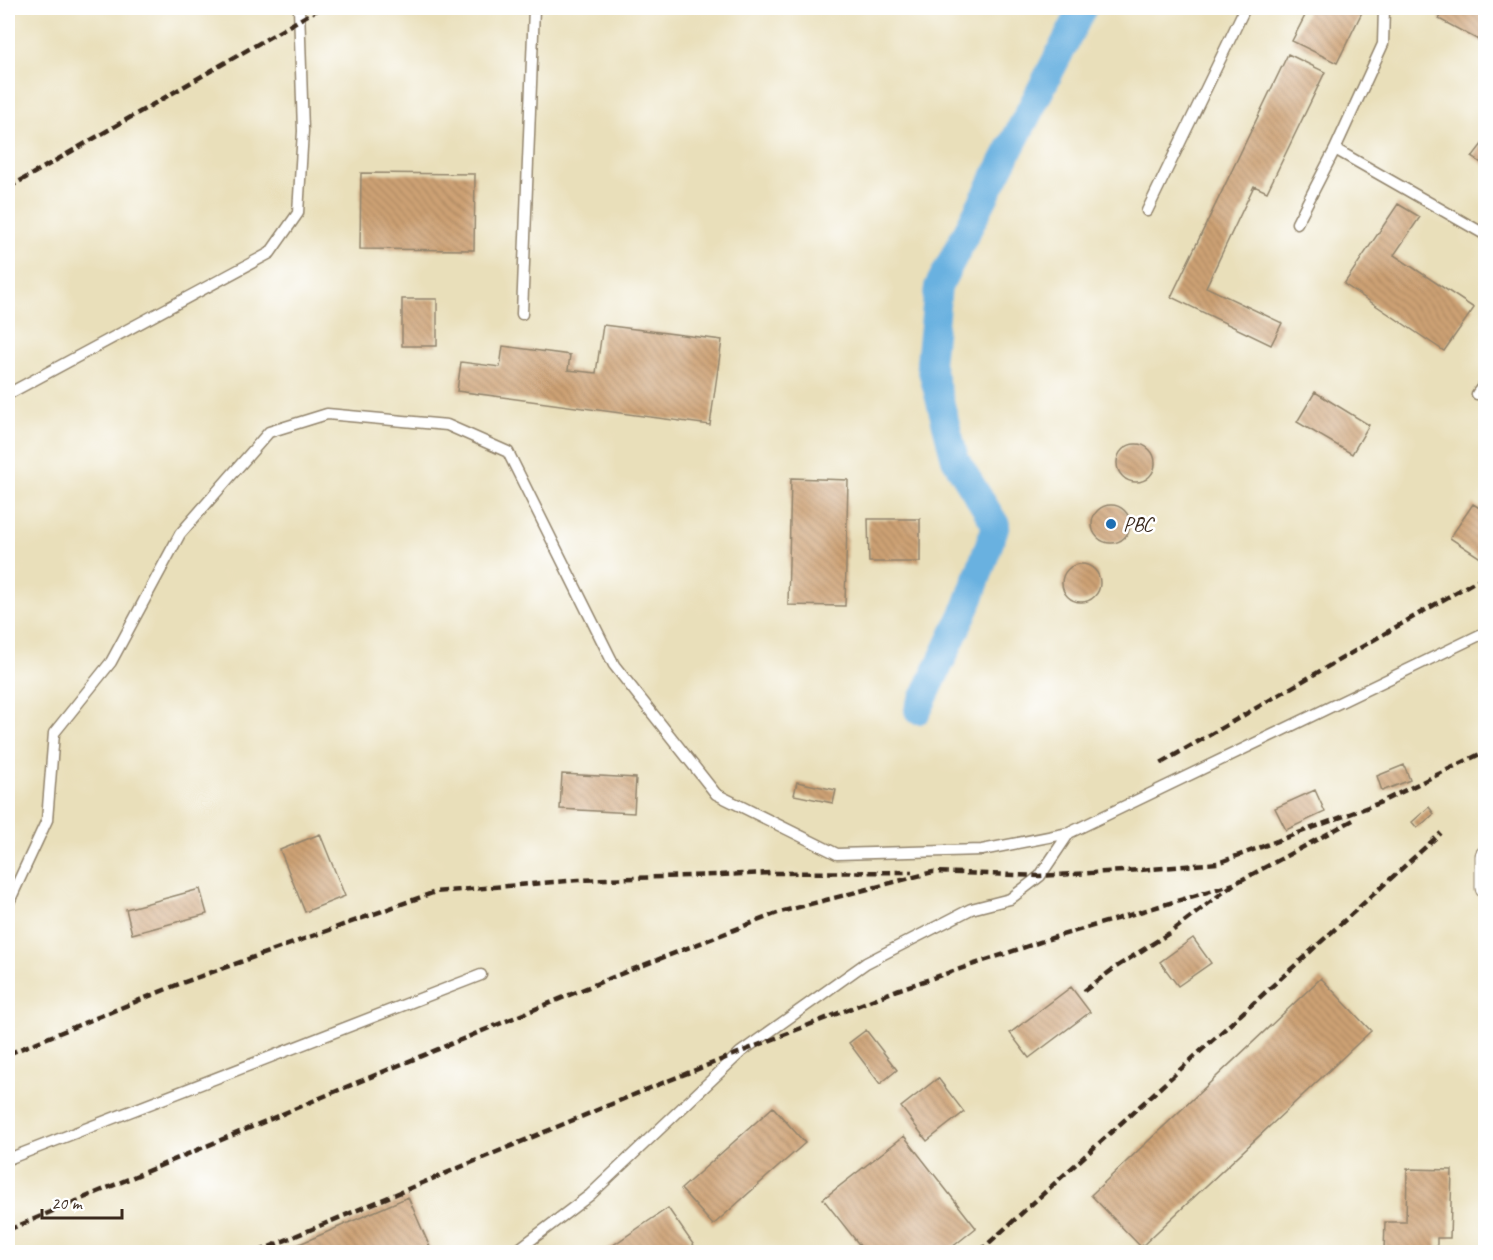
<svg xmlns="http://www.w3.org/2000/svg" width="1493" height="1260" font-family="Caveat,sans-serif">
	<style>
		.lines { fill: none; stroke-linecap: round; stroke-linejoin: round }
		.canal { stroke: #69b1e0; stroke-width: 28 }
		.building { fill: url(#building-back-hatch) }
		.service-casing { stroke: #92846c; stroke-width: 13 }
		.minor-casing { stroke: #92846c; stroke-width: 23 }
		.service { stroke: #fff; stroke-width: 10 }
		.minor { stroke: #fff; stroke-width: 21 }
		.rail { stroke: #3b2a1e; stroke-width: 4.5; stroke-dasharray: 9 4.5; stroke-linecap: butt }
		.poi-dot { fill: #1f6fb2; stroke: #fff; stroke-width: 2 }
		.labels { text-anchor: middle; stroke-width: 5; stroke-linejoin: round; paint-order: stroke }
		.poi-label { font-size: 21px; fill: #3b2a1e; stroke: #fff; text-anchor: start }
	</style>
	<defs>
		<pattern id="building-back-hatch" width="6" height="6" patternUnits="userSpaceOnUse" patternTransform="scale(1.5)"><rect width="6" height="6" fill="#cea275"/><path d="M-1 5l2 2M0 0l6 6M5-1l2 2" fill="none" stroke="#a8845f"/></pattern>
	</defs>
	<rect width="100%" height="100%" fill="#fff"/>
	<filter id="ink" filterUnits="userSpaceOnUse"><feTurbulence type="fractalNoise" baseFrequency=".0167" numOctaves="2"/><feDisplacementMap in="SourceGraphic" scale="12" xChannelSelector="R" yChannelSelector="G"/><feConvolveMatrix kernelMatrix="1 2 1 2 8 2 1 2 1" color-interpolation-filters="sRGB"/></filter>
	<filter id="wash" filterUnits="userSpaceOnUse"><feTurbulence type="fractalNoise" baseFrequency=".008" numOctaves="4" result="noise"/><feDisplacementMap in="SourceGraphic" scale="24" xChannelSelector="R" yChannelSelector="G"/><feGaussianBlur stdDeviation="1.35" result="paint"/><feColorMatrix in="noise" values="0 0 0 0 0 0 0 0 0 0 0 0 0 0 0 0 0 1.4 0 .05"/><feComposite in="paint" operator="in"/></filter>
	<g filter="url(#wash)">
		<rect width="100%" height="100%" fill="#e9dfba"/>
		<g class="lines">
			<path class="canal" d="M918 710 967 606 996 525 955 459 930 363 938 287 1083 8"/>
		</g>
		<g id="blocks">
			<path class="building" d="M1309 8H1364L1337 63 1292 41Z
				M1445 8H1472L1486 15V44L1439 19Z
				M1288 54 1325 72 1267 192 1254 186 1206 287 1282 323 1271 345 1171 297Z
				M1486 139V166L1472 157Z
				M361 173 475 174 474 250 360 249Z
				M1398 204 1420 217 1394 255 1474 308 1444 351 1344 284Z
				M402 299H437V346H402Z
				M603 325 722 340 710 425 457 391 461 362 500 367 503 346 570 355 568 370 596 373Z
				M1315 392 1369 425 1352 454 1297 422Z
				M1117 463a19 19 0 1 1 38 0a19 19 0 1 1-38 0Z
				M791 478 848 480 845 606 788 605Z
				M1473 504 1486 512V554L1482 559 1450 538Z
				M1092 524a19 19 0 1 1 38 0a19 19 0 1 1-38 0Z
				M868 519H920V562H869Z
				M1062 583a19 19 0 1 1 38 0a19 19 0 1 1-38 0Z
				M1404 765 1410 780 1382 791 1377 776Z
				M562 774 636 778 634 813 560 809Z
				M797 782 836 790 833 803 794 795Z
				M1315 790 1325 812 1286 830 1275 808Z
				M1429 807 1434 814 1417 828 1412 822Z
				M320 834 345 896 305 912 280 850Z
				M200 889 207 914 132 934 126 909Z
				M1193 938 1211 963 1178 986 1160 962Z
				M1321 978 1371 1031 1141 1247 1091 1195Z
				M1071 987 1090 1012 1029 1058 1010 1033Z
				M866 1030 897 1070 880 1084 849 1043Z
				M938 1078 964 1112 927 1141 901 1107Z
				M773 1107 805 1143 713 1225 681 1189Z
				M904 1136 976 1228 946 1252H865L823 1199Z
				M1407 1169 1452 1170 1450 1238H1437V1252H1384L1385 1222H1406Z
				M408 1197 432 1252H281Z
				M668 1208 695 1247 686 1252H603Z"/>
		</g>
	</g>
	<g filter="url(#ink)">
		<use href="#blocks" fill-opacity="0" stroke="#92846c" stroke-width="1.5"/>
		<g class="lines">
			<defs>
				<path id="service" d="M1335 149 1383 44 1384 8
					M1147 211 1245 8
					M1297 223 1335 149 1486 235
					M522 314 534 8
					M8 394 270 253 298 213 303 131 299 8
					M1477 394 1486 382
					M8 904 47 820 54 733 111 662 180 534 269 432 327 414 447 425 508 452 614 665 716 794 837 854 982 850 1069 833 1486 632
					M8 1159 481 975
					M515 1252 590 1195 741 1052 866 963 971 909 1010 899 1040 876 1069 833"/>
				<path id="minor" d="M1486 856V888"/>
			</defs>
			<use href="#service" class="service-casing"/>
			<use href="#minor" class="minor-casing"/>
			<use href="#service" class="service"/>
			<use href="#minor" class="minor"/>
			<path class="rail" d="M8 188 320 8
				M1161 763 1486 575
				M1084 991 1116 967 1171 932 1234 884 1357 818
				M8 1054 179 984 435 892 579 880 772 873 912 872
				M8 1230 339 1090 613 977 780 912 933 872 1040 876 1140 870 1218 863 1379 803 1486 751
				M257 1252 650 1088 897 990 1052 938 1234 884
				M979 1252 1441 833"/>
		</g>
	</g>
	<circle class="poi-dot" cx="1111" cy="524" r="6"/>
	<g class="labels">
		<g class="poi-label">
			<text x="1123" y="531">РВС</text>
		</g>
	</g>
	<rect width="1493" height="1260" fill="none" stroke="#fff" stroke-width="30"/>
	<path d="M42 1209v9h80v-9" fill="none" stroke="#3b2a1e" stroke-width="3"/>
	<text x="51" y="1209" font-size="18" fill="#3b2a1e" stroke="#ffffff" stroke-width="4.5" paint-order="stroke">20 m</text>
</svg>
